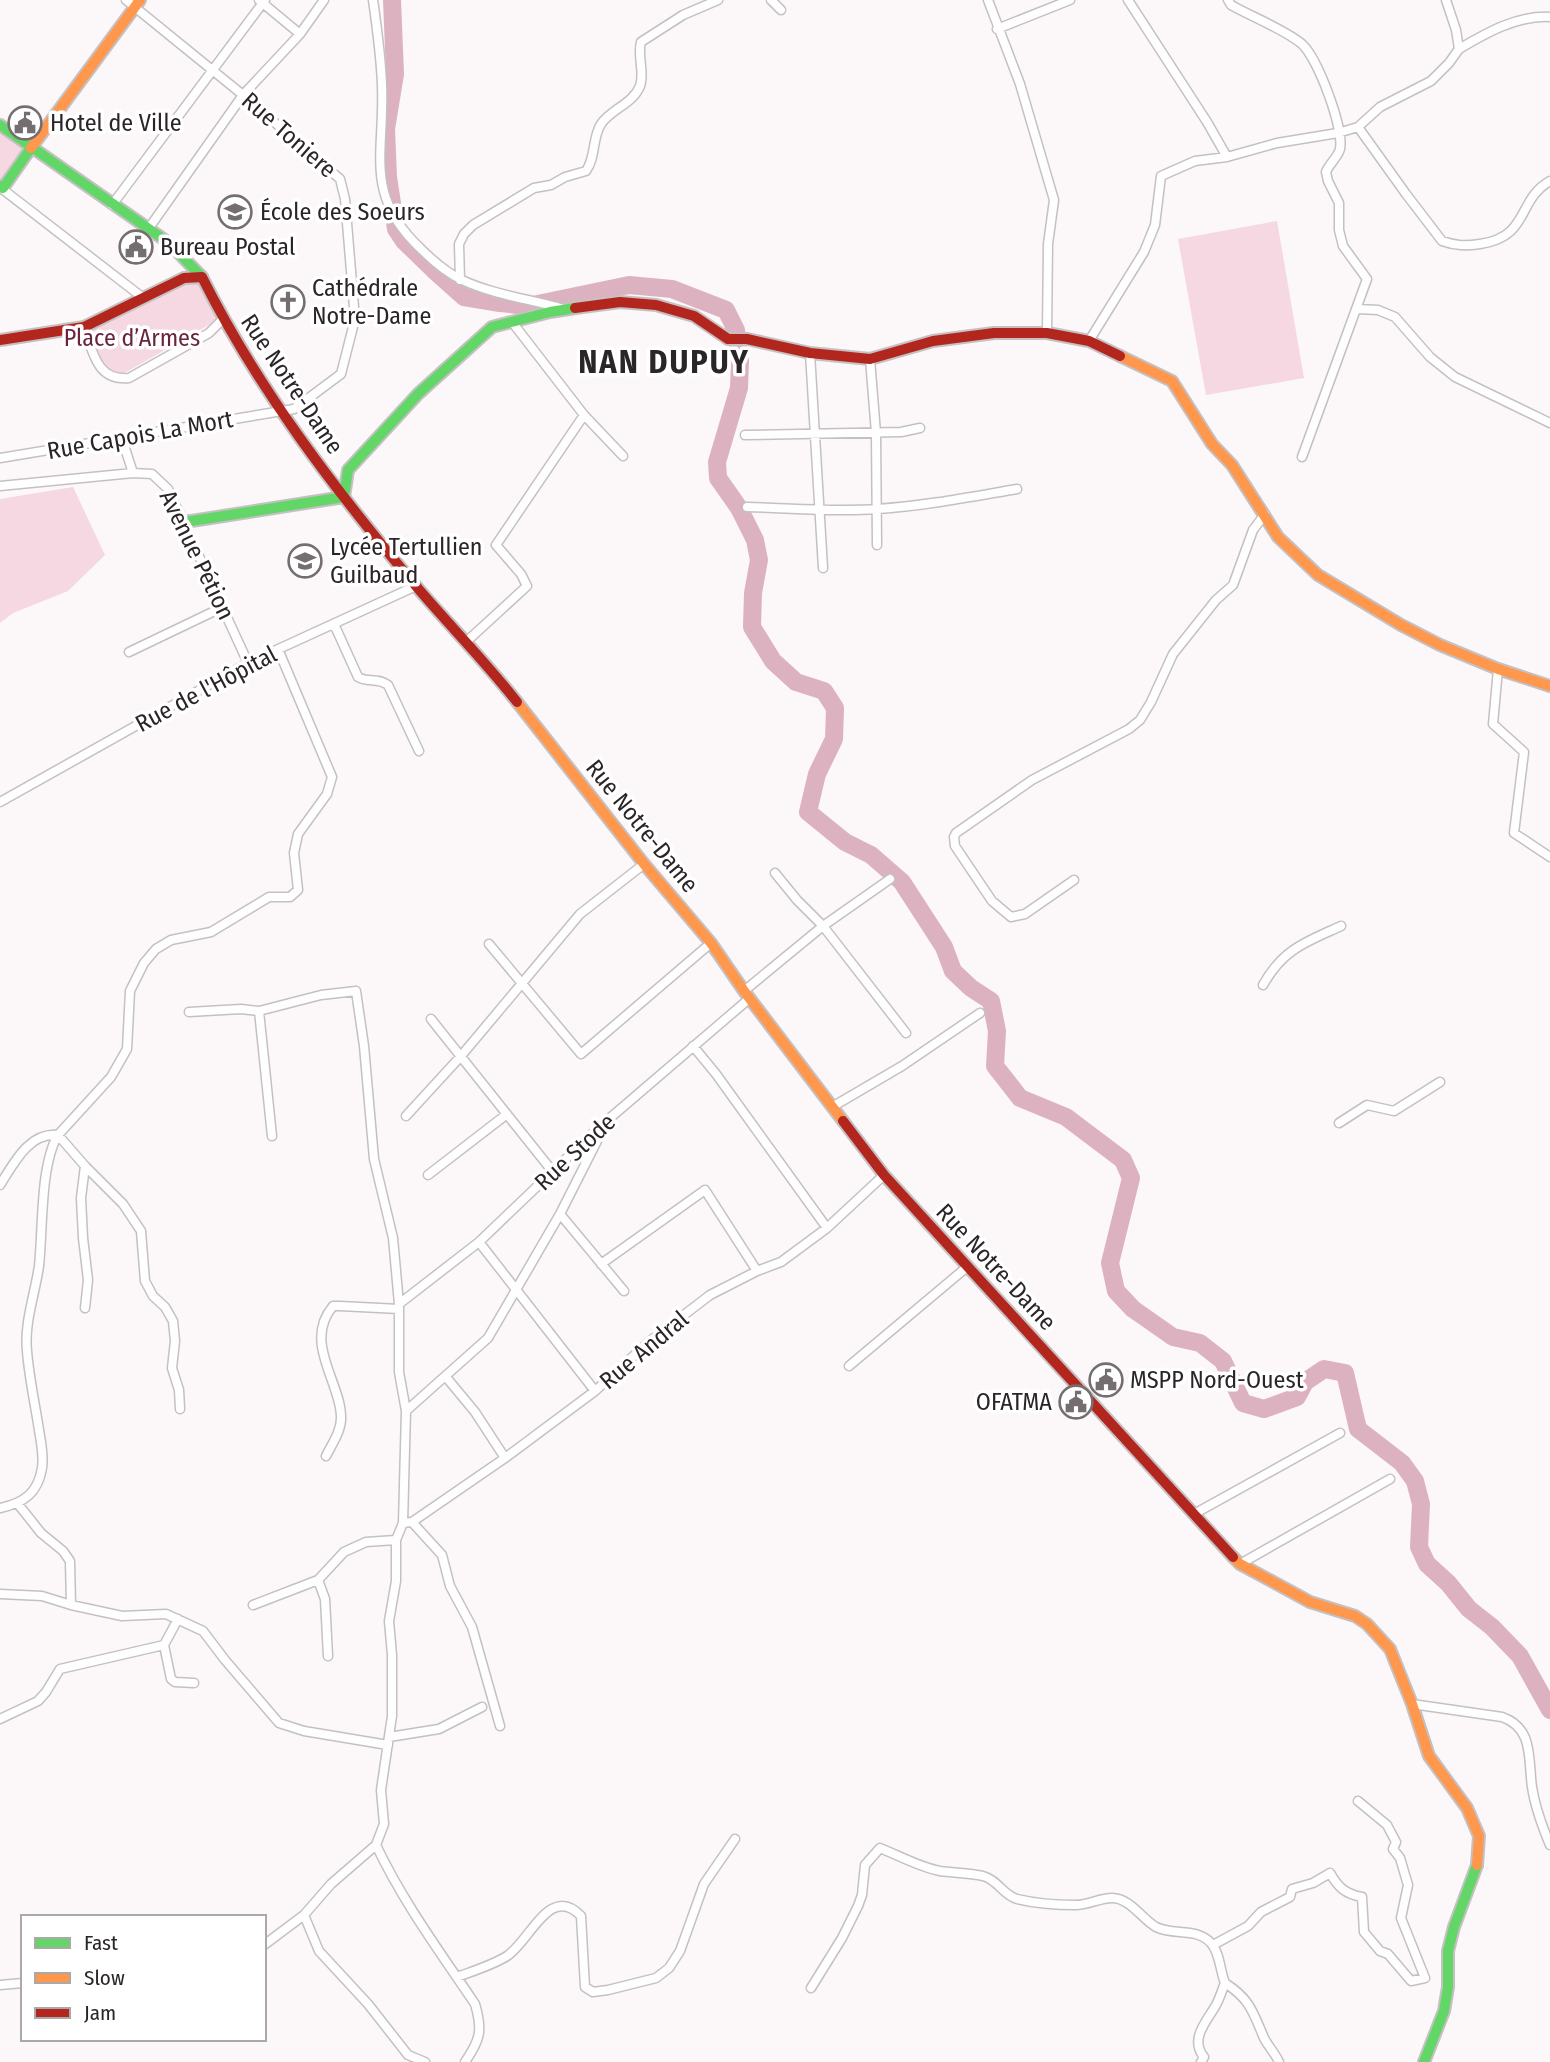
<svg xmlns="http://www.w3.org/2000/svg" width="1550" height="2062" font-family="'Fira Sans Condensed',sans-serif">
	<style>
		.green { fill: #f5d8e1 }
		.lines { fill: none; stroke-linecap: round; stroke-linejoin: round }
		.river { stroke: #ddb2c0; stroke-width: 18 }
		.street-casing { stroke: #c5c0c2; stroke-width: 11 }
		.fast-casing { stroke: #c5c0c2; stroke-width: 14 }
		.slow-casing { stroke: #c5c0c2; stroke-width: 14 }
		.jam-casing { stroke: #c5c0c2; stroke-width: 14 }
		.street { stroke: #fffefe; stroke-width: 8 }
		.fast { stroke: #63d668; stroke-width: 10 }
		.slow { stroke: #ff974d; stroke-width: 10 }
		.jam { stroke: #b3261e; stroke-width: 10 }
		.labels { text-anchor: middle; stroke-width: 7; stroke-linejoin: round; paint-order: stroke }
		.poi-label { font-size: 24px; fill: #2a2526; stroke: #fff; text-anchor: start }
		.street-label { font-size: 24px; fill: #2a2526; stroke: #fff }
		.park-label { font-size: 24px; fill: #6a233f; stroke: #fff }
		.district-label { font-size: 32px; font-weight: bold; letter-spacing: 2px; fill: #2a2526; stroke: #fff }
	</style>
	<rect width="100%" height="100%" fill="#fcf7f9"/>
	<path class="green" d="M0 131 26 150 0 182Z
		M1277 221 1304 378 1206 395 1178 239Z
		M201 280 219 319 121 375C98 368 97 350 89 329L184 281Z
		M73 487 105 555 68 591 13 613 0 623V499Z"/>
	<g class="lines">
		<path class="river" d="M392 0 395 74 386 129 388 177 396 229 404 241 436 272 464 297 500 303 528 306 629 285 672 289 726 310 736 330 740 361 739 388 717 462 718 478 739 508 755 540 759 560 753 593 752 627 773 661 796 682 824 691 835 708 834 739 817 774 808 812 845 842 871 855 902 882 944 947 953 971 971 988 991 1001 997 1031 995 1066 1020 1098 1066 1117 1123 1160 1131 1178 1110 1263 1116 1291 1133 1309 1173 1337 1200 1343 1223 1361 1243 1403 1264 1409 1297 1397 1305 1382 1324 1369 1345 1373 1358 1429 1402 1463 1415 1481 1421 1504 1419 1547 1427 1564 1448 1583 1469 1609 1492 1627 1520 1656 1550 1710"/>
		<defs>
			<path id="street" d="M259 0 300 34
				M373 0C377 28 381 57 382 85 385 153 363 194 420 248 431 259 447 273 462 280 494 295 530 299 564 309
				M771 0 781 10
				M988 0 1020 84 1054 200 1048 244 1047 333
				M1128 0 1207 122 1227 157
				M1228 0 1231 5C1252 17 1284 29 1302 44 1318 59 1344 128 1340 149 1338 157 1329 164 1326 172L1328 181 1339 203V230L1343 246 1367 279 1302 457
				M997 29 1070 0
				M1459 49C1486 33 1517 15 1550 17
				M1358 127 1406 194 1442 241C1456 246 1466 246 1480 244 1530 237 1517 199 1550 181
				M1 188 142 297
				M112 205 265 0
				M149 228 243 95 300 34 324 0
				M460 280 459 244 464 234 473 225 534 188 551 185 565 177 586 171C596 157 592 138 601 124 611 109 633 104 640 86 645 73 637 56 641 42L683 15 718 0
				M1358 309 1378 310 1395 317 1430 357 1455 377 1550 423
				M512 322 584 415 623 456
				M84 327C93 353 97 381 129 378L209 333 223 319
				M1089 341 1144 252 1155 225 1161 176 1195 161 1227 157 1277 143 1338 133 1358 127 1380 107 1431 81 1449 63 1459 49 1456 30 1446 0
				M810 353 823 568
				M870 359 876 433 877 545
				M745 435 901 432 920 428
				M122 439 133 473
				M0 458 294 409 341 374 355 319 345 199 340 179 243 95 126 0
				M0 486 133 473 152 474 168 489 248 663
				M747 507C790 508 834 512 877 509 924 506 970 497 1017 489
				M334 624 358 677C367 683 378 677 388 685L419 751
				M466 642 527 586 521 574 496 545 584 415
				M129 652 223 607
				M1498 669 1493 724 1524 752 1514 833 1550 857
				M0 802 248 663 416 586
				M890 879 823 926 906 1033
				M1074 880 1025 914 1011 917 992 901 955 846 954 837 956 833 1032 780 1129 729 1140 720 1151 702 1173 654 1216 600 1233 585 1253 530 1265 514
				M489 944 581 1054 711 943
				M1263 985C1283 949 1306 942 1341 926
				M744 991 823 926 797 900 775 873
				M259 1011 272 1136
				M189 1012 241 1009 259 1011 321 995 356 991 364 1046 374 1159 393 1238 399 1304V1372L406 1411 403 1523 396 1540V1581L389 1621 392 1655V1716L381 1790 384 1824 376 1845 331 1884 304 1915 264 1945
				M431 1019 553 1172
				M693 1046 716 1074 827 1228
				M832 1107 902 1066 980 1013
				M406 1116 461 1056 580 914 644 864
				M1339 1123 1367 1105 1394 1111 1440 1082
				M428 1175 507 1114
				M0 1185C14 1163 29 1132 58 1135L85 1166 123 1204 141 1231 145 1281 153 1296 165 1307 173 1321 175 1341 172 1368 179 1390 180 1409
				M560 1214 624 1291
				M479 1242 595 1391
				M601 1264 705 1190 757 1271
				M399 1304 479 1242 596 1130 750 998
				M85 1308 88 1280 83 1238 81 1198 85 1166
				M849 1366 967 1267
				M446 1377 475 1412 505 1458
				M406 1411 488 1338 560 1214 597 1141 596 1130
				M326 1456C332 1444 342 1430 341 1416 340 1381 303 1342 333 1306H340L399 1309
				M18 1504 41 1533 63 1551 70 1561 71 1605
				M0 1508C24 1503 38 1493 42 1468 44 1456 41 1442 39 1430 35 1404 29 1377 27 1351 24 1323 35 1294 39 1266 43 1229 40 1165 58 1135L111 1077 127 1049 130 991 144 963 156 949 171 940 211 932 269 897H290L298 890 294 853 298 834 327 794 332 777 278 649
				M1194 1514 1340 1433
				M412 1522 442 1555 450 1586 472 1627 500 1726
				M403 1523 412 1522 505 1458 595 1391 650 1341 710 1295 757 1271 781 1262 827 1228 884 1175
				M1240 1564 1390 1479
				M318 1580 325 1599 328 1656
				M0 1594 42 1596 71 1605 122 1616 166 1614 203 1631 225 1660 279 1723 304 1731 388 1745
				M253 1605 318 1580 344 1552 366 1542 396 1540
				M164 1645 171 1679 175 1682 194 1683
				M1412 1704 1502 1717C1534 1728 1528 1759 1532 1787 1535 1807 1542 1826 1550 1845
				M0 1719 38 1701 46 1692 60 1669 164 1645 178 1619
				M389 1737 439 1729 482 1707
				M376 1845C403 1902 440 1952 475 2004 483 2031 480 2040 465 2062
				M304 1915 319 1951 368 2004 408 2055 425 2062
				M1213 1945 1248 1926 1261 1912 1290 1897 1292 1889 1313 1883 1330 1873C1338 1887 1345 1894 1362 1897L1364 1932 1380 1951 1388 1954 1411 1981 1425 1978 1401 1918 1408 1885 1400 1858 1393 1849 1396 1842 1387 1825 1358 1801
				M457 1977C473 1971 493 1965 507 1956 530 1941 550 1883 581 1916L585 1987 593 1992 608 1990 656 1978 669 1968 680 1951 704 1884 735 1839
				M1225 1983C1250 1999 1253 2012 1264 2038 1268 2046 1275 2053 1279 2062
				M0 1985 23 1983
				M811 1988 842 1938 858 1906 862 1895 865 1865 880 1848C900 1856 919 1867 940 1871 954 1873 969 1873 983 1876 998 1880 1003 1895 1017 1899 1034 1903 1058 1905 1076 1905 1088 1905 1100 1898 1112 1898 1130 1898 1142 1919 1156 1927 1174 1936 1196 1927 1211 1943 1220 1953 1220 1971 1225 1983 1222 1990 1220 1998 1216 2005 1207 2021 1189 2039 1204 2057L1201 2062"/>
			<path id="fast" d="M0 125 169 243 202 277
				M0 186 3 188 31 148
				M185 522 344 497 348 470 418 394 492 327 550 312 575 308
				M1424 2062 1444 2011 1448 1987V1951L1454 1927 1477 1865"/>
			<path id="slow" d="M31 148 140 0
				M1120 356 1172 381 1212 444 1232 465 1278 537 1318 575 1401 625 1440 645 1498 669 1550 686
				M517 702 644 864 711 943 744 991 843 1121
				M1233 1557 1240 1564 1310 1602 1355 1616 1367 1624 1390 1649 1412 1704 1429 1756 1467 1808 1479 1836 1477 1865"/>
			<path id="jam" d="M202 277C258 389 335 490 416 586 449 625 485 661 517 702
				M575 308 620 302 656 305 694 316 728 339H747L810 353 870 359 933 341 994 333H1047L1089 341 1120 356
				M0 340 84 327 184 278 202 277
				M843 1121 884 1175 1233 1557"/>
		</defs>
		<use href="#street" class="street-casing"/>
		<use href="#fast" class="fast-casing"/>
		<use href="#slow" class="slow-casing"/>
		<use href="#jam" class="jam-casing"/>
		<use href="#street" class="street"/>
		<use href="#fast" class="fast"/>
		<use href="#slow" class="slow"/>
		<use href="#jam" class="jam"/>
	</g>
	<defs>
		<symbol id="civic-ring" viewBox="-11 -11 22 22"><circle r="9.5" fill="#fff" stroke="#746e70" stroke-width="1.5"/><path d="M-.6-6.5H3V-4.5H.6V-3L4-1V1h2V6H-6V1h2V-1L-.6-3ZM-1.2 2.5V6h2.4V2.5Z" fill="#746e70"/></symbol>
		<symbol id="school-ring" viewBox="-11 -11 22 22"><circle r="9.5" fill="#fff" stroke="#746e70" stroke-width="1.5"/><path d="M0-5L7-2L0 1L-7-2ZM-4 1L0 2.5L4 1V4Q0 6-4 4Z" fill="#746e70"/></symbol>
		<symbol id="church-ring" viewBox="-11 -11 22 22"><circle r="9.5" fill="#fff" stroke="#746e70" stroke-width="1.5"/><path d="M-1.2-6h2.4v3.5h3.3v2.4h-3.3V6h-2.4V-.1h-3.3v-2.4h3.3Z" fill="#746e70"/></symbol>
	</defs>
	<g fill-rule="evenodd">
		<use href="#civic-ring" x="6" y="104" width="38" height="38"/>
		<use href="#school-ring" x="216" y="193" width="38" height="38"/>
		<use href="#civic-ring" x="117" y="228" width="38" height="38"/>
		<use href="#church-ring" x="269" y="283" width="38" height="38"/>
		<use href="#school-ring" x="286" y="542" width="38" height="38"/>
		<use href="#civic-ring" x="1087" y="1361" width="38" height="38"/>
		<use href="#civic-ring" x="1057" y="1383" width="38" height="38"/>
	</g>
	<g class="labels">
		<g class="poi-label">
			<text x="50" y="131">Hotel de Ville</text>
			<text x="260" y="220">École des Soeurs</text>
			<text x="160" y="255">Bureau Postal</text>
			<text x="312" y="296">Cathédrale<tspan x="312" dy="28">Notre-Dame</tspan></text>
			<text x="330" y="555">Lycée Tertullien<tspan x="330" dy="28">Guilbaud</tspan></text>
			<text x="1130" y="1388">MSPP Nord-Ouest</text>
			<text x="1052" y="1410" text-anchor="end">OFATMA</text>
		</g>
		<g class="street-label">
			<text transform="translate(289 135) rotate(41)" y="8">Rue Toniere</text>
			<text transform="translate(292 384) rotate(56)" y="8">Rue Notre-Dame</text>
			<text transform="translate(140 435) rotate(-10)" y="8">Rue Capois La Mort</text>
			<text transform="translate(197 555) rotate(64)" y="8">Avenue Pétion</text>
			<text transform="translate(206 689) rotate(-28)" y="8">Rue de l'Hôpital</text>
			<text transform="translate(642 826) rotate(51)" y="8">Rue Notre-Dame</text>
			<text transform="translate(575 1152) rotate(-43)" y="8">Rue Stode</text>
			<text transform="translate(996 1267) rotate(47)" y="8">Rue Notre-Dame</text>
			<text transform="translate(644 1350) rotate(-40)" y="8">Rue Andral</text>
		</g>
		<g class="park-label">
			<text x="132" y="346">Place d’Armes</text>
		</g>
		<g class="district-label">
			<text x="664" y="373">NAN DUPUY</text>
		</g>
	</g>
	<rect x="21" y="1915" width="245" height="126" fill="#ffffff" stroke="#aaa8a8" stroke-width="2"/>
	<rect x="35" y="1938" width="35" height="10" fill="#63d668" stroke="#aaa8a8" stroke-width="2"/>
	<text x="84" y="1950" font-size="21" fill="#2a2526">Fast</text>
	<rect x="35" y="1973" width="35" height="10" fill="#ff974d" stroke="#aaa8a8" stroke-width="2"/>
	<text x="84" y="1985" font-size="21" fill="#2a2526">Slow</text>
	<rect x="35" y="2008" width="35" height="10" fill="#b3261e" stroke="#aaa8a8" stroke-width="2"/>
	<text x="84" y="2020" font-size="21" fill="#2a2526">Jam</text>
</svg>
